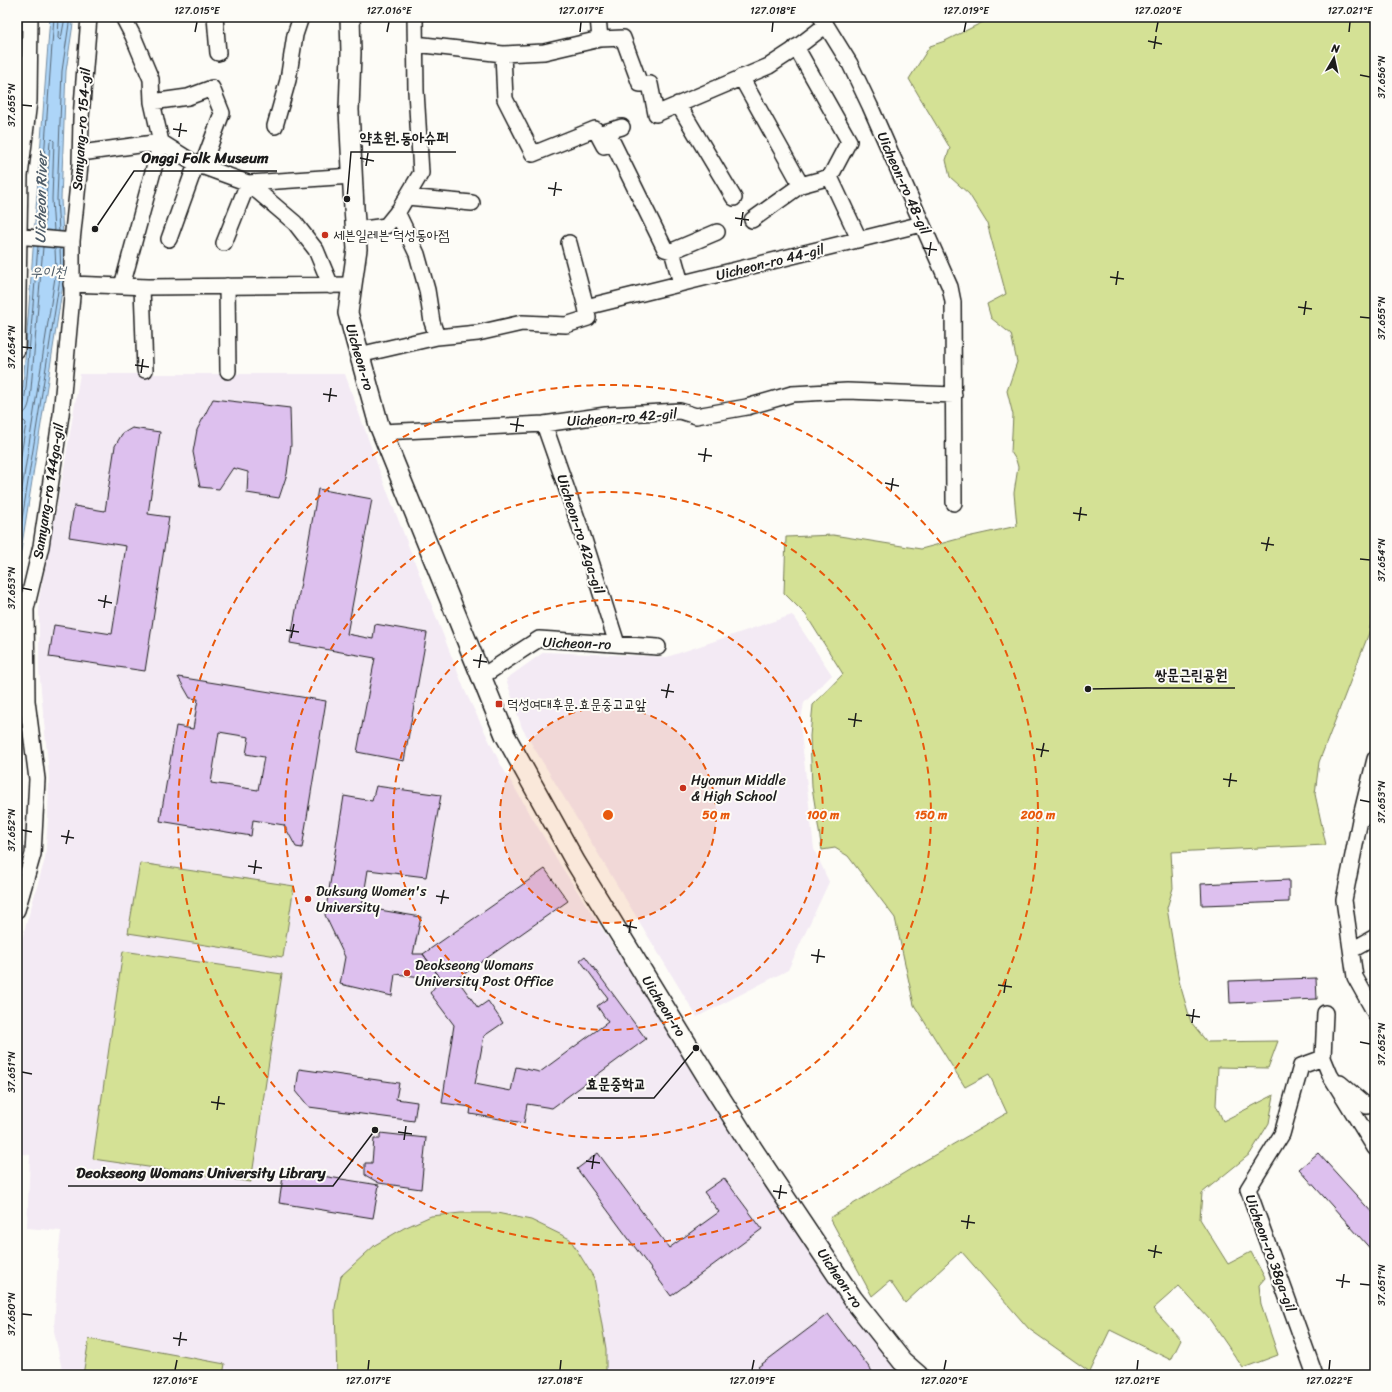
<svg xmlns="http://www.w3.org/2000/svg" width="1392" height="1392" font-family="Sriracha,'Poor Story',sans-serif">
	<style>
		.built { fill: #f3eaf4 }
		.green { fill: #d4e195; stroke: #787e58 }
		.water { fill: #add5f8; stroke: #738ba0 }
		.lines { fill: none; stroke-linecap: round; stroke-linejoin: round }
		.shore { stroke: #566674; stroke-width: 1 }
		.building { fill: #ddc0ee; stroke: #1c1c1c; fill-rule: evenodd }
		.minor-casing { stroke: #1c1c1c; stroke-width: 18 }
		.tertiary-casing { stroke: #1c1c1c; stroke-width: 22 }
		.minor { stroke: #fdfcf7; stroke-width: 15 }
		.tertiary { stroke: #fdfcf7; stroke-width: 19 }
		.ticks { fill: none; stroke: #1c1c1c; stroke-width: 1.5 }
		.ring { fill: none; stroke: #e8590c; stroke-width: 2; stroke-dasharray: 7 5 }
		.poi-dot { fill: #c8321e; stroke: #fdfcf7; stroke-width: 1.5 }
		.labels { text-anchor: middle; stroke-width: 4; stroke-linejoin: round; paint-order: stroke }
		.street-label { font-size: 14px; fill: #1c1c1c; stroke: #fdfcf7 }
		.poi-label { font-size: 14px; fill: #1c1c1c; stroke: #fdfcf7; text-anchor: start }
		.water-label { font-size: 15px; font-style: italic; fill: #4f5d69; stroke: #fdfcf7 }
		.centre { fill: #e8590c; stroke: #fdfcf7; stroke-width: 2 }
		.ring-label { font-size: 12px; text-anchor: middle; font-weight: bold; fill: #e8590c; stroke: #fdfcf7; stroke-width: 4; stroke-linejoin: round; paint-order: stroke }
		.leader { fill: none; stroke: #1c1c1c; stroke-width: 1.5 }
		.callout-dot { fill: #1c1c1c; stroke: #fdfcf7; stroke-width: 1.5 }
		.callout-label { font-size: 15px; text-anchor: middle; font-weight: bold; fill: #1c1c1c; stroke: #fdfcf7; stroke-width: 4; stroke-linejoin: round; paint-order: stroke }
		.neatline { fill: none; stroke: #1c1c1c; stroke-width: 1.5 }
		.ticks-label { font-size: 10px; text-anchor: middle; fill: #1c1c1c }
	</style>
	<rect width="100%" height="100%" fill="#fdfcf7"/>
	<filter id="ink" filterUnits="userSpaceOnUse"><feTurbulence type="fractalNoise" baseFrequency=".025" numOctaves="2"/><feDisplacementMap in="SourceGraphic" scale="8" xChannelSelector="R" yChannelSelector="G"/><feConvolveMatrix kernelMatrix="1 2 1 2 8 2 1 2 1" color-interpolation-filters="sRGB"/></filter>
	<g filter="url(#ink)">
		<path class="built" d="M80 374H345L384 483 465 691 501 765 561 866 664 1024 909 1375H63L54 1331 58 1256 61 1231 27 1228 30 1155 17 1153V956L45 859 48 818 49 775 39 669V599L63 474Z
			M792 615 832 675 804 703 800 724 814 849 829 882 788 970 697 1017 522 728 506 679 544 652 667 657Z"/>
		<path class="green" d="M993 17H1375V601L1369 633 1319 762 1315 794 1326 845 1171 852 1173 888 1167 908 1179 981 1191 1022 1207 1042 1278 1041 1268 1068 1218 1067 1216 1105 1223 1121 1274 1095 1269 1123 1250 1154 1202 1193 1200 1219 1228 1264 1251 1252 1265 1278 1259 1285 1261 1305 1278 1355 1243 1368 1210 1320 1179 1286 1153 1309 1181 1340 1171 1360 1110 1330 1090 1372 1029 1329 961 1251 905 1303 890 1281 872 1296 830 1218 914 1167 1007 1113 989 1074 965 1087 914 1005 895 918 848 856 835 848 822 850 812 787 810 736 813 705 843 674 806 615 784 593 786 537 833 535 921 549 958 539 1017 526 1014 493 1018 467 1016 460 1011 452 1013 415 1007 391 1017 362 1011 334 991 318 987 304 1006 294 987 223 969 194 950 177 946 160 950 148 909 79 930 46 945 41Z
			M140 863 294 886 283 957 128 933Z
			M123 951 282 974 251 1182 93 1159Z
			M461 1213H497L531 1220 570 1239 594 1278 606 1349V1375H337L335 1308 341 1276 375 1245 404 1228 431 1216Z
			M89 1339 225 1364 223 1375H83Z"/>
		<path class="water" d="M50 17H74L66 71 61 199 65 272 17 576V417L23 387Z"/>
		<g class="lines">
			<path class="shore" d="M59 17 58 38 60 40 61 39 65 17
				M39 229 54 17
				M44 230 50 141 52 139 54 141 52 199 54 231
				M59 231 57 199 62 71 70 17
				M17 411 20 410 23 408 26 388 38 246
				M17 416C30 415 30 399 31 389L43 247
				M17 422 24 421 26 423 17 482
				M17 521 56 271 55 248
				M17 551 61 272 60 248"/>
		</g>
		<path class="building" d="M213 399 290 408 291 445 287 474 279 498 247 493 248 472 233 468 219 489 200 487 193 452 197 430Z
			M132 428 160 432 148 514 169 517 145 671 49 657 54 625 112 634 126 546 69 537 74 506 105 511 115 446 122 434Z
			M318 489 372 499 347 634 373 639 375 624 427 633 404 761 357 752 375 658 290 643Z
			M178 677 326 701 302 848 296 847 284 825 253 820 251 836 160 821 176 726 193 729 198 699 190 698ZM219 732 249 737 246 754 264 757 258 790 211 783Z
			M376 786 441 795 426 877 368 870 362 907 421 917 413 954H423L441 979 395 974 392 996 340 984 345 957 325 915 344 796 372 801Z
			M545 869 568 901 457 979 478 1008 488 1001 503 1023 484 1036 475 1084 511 1091 516 1067 540 1072 608 1022 597 1006 608 998 580 960 585 956 646 1039 552 1108 527 1104 524 1123 470 1114 471 1107 442 1103 454 1025 430 993 441 979 423 954Z
			M1289 880V902L1202 905 1201 884Z
			M1316 978 1317 999 1230 1003 1229 981Z
			M299 1069 399 1083 396 1099 417 1102 414 1121 309 1107 296 1091Z
			M380 1133 426 1138 421 1189 379 1183 365 1175V1163H372L374 1139H380Z
			M598 1153 669 1248 719 1212 704 1192 724 1178 762 1229 671 1296 577 1169Z
			M1318 1153 1375 1216V1254L1299 1169Z
			M284 1170 379 1185 373 1218 279 1203Z
			M828 1314 875 1375H764L758 1367Z"/>
		<g class="lines">
			<defs>
				<path id="minor" d="M123 17 133 36 151 79 152 102 161 142 196 164 248 183 352 176
					M215 17 218 53
					M598 17 600 39
					M821 17 850 64 870 106 950 287 953 302 954 503
					M415 44 503 54 544 52 600 39 623 38 640 84H650L656 114 769 66 792 51 826 25
					M503 54 505 99 533 154 595 129 604 146 613 143 665 249 672 251 681 283
					M741 77 801 185
					M152 102 188 97 212 88 222 113 202 167
					M678 104 734 198
					M275 126 288 80 295 35 301 17
					M598 134 622 127
					M81 153 161 142
					M830 177 859 239
					M407 197 472 203
					M397 212 417 254 427 290 432 322 437 337
					M752 220 801 185 830 177 849 141 796 47
					M356 230 386 226 399 210 421 173 416 91 415 17
					M17 236 72 241
					M169 239 196 164
					M224 243 248 183 295 223 316 250 331 286
					M569 243 586 307
					M672 251 717 232
					M71 284 148 287 351 285
					M122 286 161 142
					M227 286 228 371
					M142 287 145 370
					M17 350 20 176 29 101 30 17
					M359 355 437 337 478 333 522 323 566 325 588 318 586 307 922 224
					M544 424 580 527 617 644
					M382 432 544 424 606 415 680 411 696 416 747 407 792 394 847 391 954 395
					M481 677 539 639 658 647
					M1375 759 1360 820 1344 900 1355 977 1375 1013
					M1360 820 1375 813
					M17 910 33 854 37 779 27 701 26 609 41 546 61 415 72 296V241L80 165 81 118 89 17
					M1352 950 1375 937
					M1325 1013 1323 1058 1330 1075 1375 1148
					M1340 1083 1367 1106 1375 1103
					M1315 1375 1248 1189 1282 1134 1301 1066 1323 1058"/>
				<path id="tertiary" d="M350 17 351 53 349 110 354 208 357 249 348 313 379 425 505 735 576 863 706 1075 754 1151 853 1299 902 1361 918 1375"/>
			</defs>
			<use href="#minor" class="minor-casing"/>
			<use href="#tertiary" class="tertiary-casing"/>
			<use href="#minor" class="minor"/>
			<use href="#tertiary" class="tertiary"/>
		</g>
	</g>
	<path class="ticks" d="M195 32 197 22M387 32 389 22M580 32 581 22M772 32 773 22M964 32 966 22M1156 32 1158 22M1349 32 1350 22M1148 41 1162 44M1154 49 1156 36M1360 75 1370 77M22 105 32 106M173 129 187 131M179 137 181 123M360 158 374 161M366 166 368 153M548 188 562 190M554 196 556 182M735 218 749 220M741 226 743 212M923 248 937 250M929 256 931 242M1110 277 1124 279M1116 285 1118 271M1298 307 1312 309M1304 315 1306 301M1360 317 1370 318M22 347 32 348M135 365 149 367M141 373 143 359M323 394 337 396M329 402 331 388M510 424 524 426M516 432 518 418M698 454 712 456M704 462 706 448M885 483 899 486M891 491 893 478M1073 513 1087 515M1079 521 1081 507M1261 543 1274 545M1266 551 1269 537M1360 559 1370 560M22 588 32 590M98 600 112 603M104 608 106 595M286 630 299 632M291 638 294 624M473 660 487 662M479 668 481 654M661 690 674 692M666 698 669 684M848 719 862 721M854 727 856 713M1036 749 1049 751M1041 757 1044 743M1223 779 1237 781M1229 787 1231 773M1360 800 1370 802M22 830 32 832M61 836 74 838M66 844 69 830M248 866 262 868M254 874 256 860M436 896 449 898M441 904 444 890M623 925 637 928M629 933 631 920M811 955 825 957M817 963 819 949M998 985 1012 987M1004 993 1006 979M1186 1015 1200 1017M1192 1023 1194 1009M1360 1042 1370 1044M22 1072 32 1074M211 1102 225 1104M217 1110 219 1096M398 1132 412 1134M404 1140 406 1126M586 1161 600 1163M592 1169 594 1155M773 1191 787 1193M779 1199 781 1185M961 1221 975 1223M967 1229 969 1215M1148 1250 1162 1253M1154 1258 1156 1245M1336 1280 1350 1282M1360 1284 1370 1285M1342 1288 1344 1274M22 1314 32 1315M173 1338 187 1340M179 1346 181 1332M175 1370 177 1360M368 1370 369 1360M560 1370 561 1360M752 1370 754 1360M944 1370 946 1360M1137 1370 1138 1360M1329 1370 1330 1360"/>
	<circle cx="608" cy="815" r="108" fill="#e8590c" fill-opacity=".12"/>
	<g class="ring">
		<circle cx="608" cy="815" r="108"/>
		<circle cx="608" cy="815" r="215"/>
		<circle cx="608" cy="815" r="323"/>
		<circle cx="608" cy="815" r="430"/>
	</g>
	<g class="poi-dot">
		<circle cx="325" cy="235" r="4"/>
		<rect x="495" y="700" width="8" height="8" rx="2"/>
		<circle cx="683" cy="788" r="4"/>
		<circle cx="308" cy="899" r="4"/>
		<circle cx="407" cy="973" r="4"/>
	</g>
	<g class="labels">
		<g class="street-label">
			<text transform="translate(81 129) rotate(-86)" y="5">Samyang-ro 154-gil</text>
			<text transform="translate(904 183) rotate(66)" y="5">Uicheon-ro 48-gil</text>
			<text transform="translate(770 262) rotate(-14)" y="5">Uicheon-ro 44-gil</text>
			<text transform="translate(360 357) rotate(74)" y="5">Uicheon-ro</text>
			<text transform="translate(622 417) rotate(-4)" y="5">Uicheon-ro 42-gil</text>
			<text transform="translate(48 491) rotate(-81)" y="5">Samyang-ro 144ga-gil</text>
			<text transform="translate(581 534) rotate(72)" y="5">Uicheon-ro 42ga-gil</text>
			<text transform="translate(577 643) rotate(2)" y="5">Uicheon-ro</text>
			<text transform="translate(664 1006) rotate(58)" y="5">Uicheon-ro</text>
			<text transform="translate(1271 1253) rotate(70)" y="5">Uicheon-ro 38ga-gil</text>
			<text transform="translate(840 1278) rotate(56)" y="5">Uicheon-ro</text>
		</g>
		<g class="poi-label">
			<text x="333" y="240">세븐일레븐 덕성동아점</text>
			<text x="507" y="709">덕성여대후문.효문중고교앞</text>
			<text x="691" y="785">Hyomun Middle<tspan x="691" dy="16">&amp; High School</tspan></text>
			<text x="316" y="896">Duksung Women's<tspan x="316" dy="16">University</tspan></text>
			<text x="415" y="970">Deokseong Womans<tspan x="415" dy="16">University Post Office</tspan></text>
		</g>
		<g class="water-label">
			<text transform="translate(41 198) rotate(-89)" y="5">Uicheon River</text>
			<text x="48" y="277">우이천</text>
		</g>
	</g>
	<circle cx="608" cy="815" r="6" class="centre"/>
	<g class="ring-label">
		<text x="716" y="819">50 m</text>
		<text x="823" y="819">100 m</text>
		<text x="931" y="819">150 m</text>
		<text x="1038" y="819">200 m</text>
	</g>
	<path class="leader" d="M347 199L351 152H456M95 229L134 171H277M1088 689L1147 688H1235M696 1048L654 1098H578M375 1130L333 1186H68"/>
	<g class="callout-dot">
		<circle cx="347" cy="199" r="4"/>
		<circle cx="95" cy="229" r="4"/>
		<circle cx="1088" cy="689" r="4"/>
		<circle cx="696" cy="1048" r="4"/>
		<circle cx="375" cy="1130" r="4"/>
	</g>
	<g class="callout-label">
		<text x="404" y="143">약초원.동아슈퍼</text>
		<text x="205" y="163">Onggi Folk Museum</text>
		<text x="1191" y="680">쌍문근린공원</text>
		<text x="616" y="1089">효문중학교</text>
		<text x="201" y="1178">Deokseong Womans University Library</text>
	</g>
	<rect width="1392" height="1392" fill="none" stroke="#fdfcf7" stroke-width="44"/>
	<g transform="translate(1334 58) rotate(9)" stroke="#fdfcf7" stroke-width="3" paint-order="stroke">
	<path d="M0-3L7 15L0 10L-7 15Z" fill="#1c1c1c"/>
	<text y="-6" font-size="11" font-weight="bold" text-anchor="middle" fill="#1c1c1c">N</text>
	</g>
	<rect x="22" y="22" width="1348" height="1348" class="neatline"/>
	<g class="ticks-label">
		<text x="197" y="14">127.015°E</text>
		<text x="389" y="14">127.016°E</text>
		<text x="581" y="14">127.017°E</text>
		<text x="773" y="14">127.018°E</text>
		<text x="966" y="14">127.019°E</text>
		<text x="1158" y="14">127.020°E</text>
		<text x="1350" y="14">127.021°E</text>
		<text transform="translate(1381 77) rotate(-90)" y="4">37.656°N</text>
		<text transform="translate(11 105) rotate(-90)" y="4">37.655°N</text>
		<text transform="translate(1381 318) rotate(-90)" y="4">37.655°N</text>
		<text transform="translate(11 347) rotate(-90)" y="4">37.654°N</text>
		<text transform="translate(1381 560) rotate(-90)" y="4">37.654°N</text>
		<text transform="translate(11 588) rotate(-90)" y="4">37.653°N</text>
		<text transform="translate(1381 802) rotate(-90)" y="4">37.653°N</text>
		<text transform="translate(11 830) rotate(-90)" y="4">37.652°N</text>
		<text transform="translate(1381 1044) rotate(-90)" y="4">37.652°N</text>
		<text transform="translate(11 1072) rotate(-90)" y="4">37.651°N</text>
		<text transform="translate(1381 1285) rotate(-90)" y="4">37.651°N</text>
		<text transform="translate(11 1314) rotate(-90)" y="4">37.650°N</text>
		<text x="175" y="1384">127.016°E</text>
		<text x="368" y="1384">127.017°E</text>
		<text x="560" y="1384">127.018°E</text>
		<text x="752" y="1384">127.019°E</text>
		<text x="944" y="1384">127.020°E</text>
		<text x="1137" y="1384">127.021°E</text>
		<text x="1329" y="1384">127.022°E</text>
	</g>
</svg>
